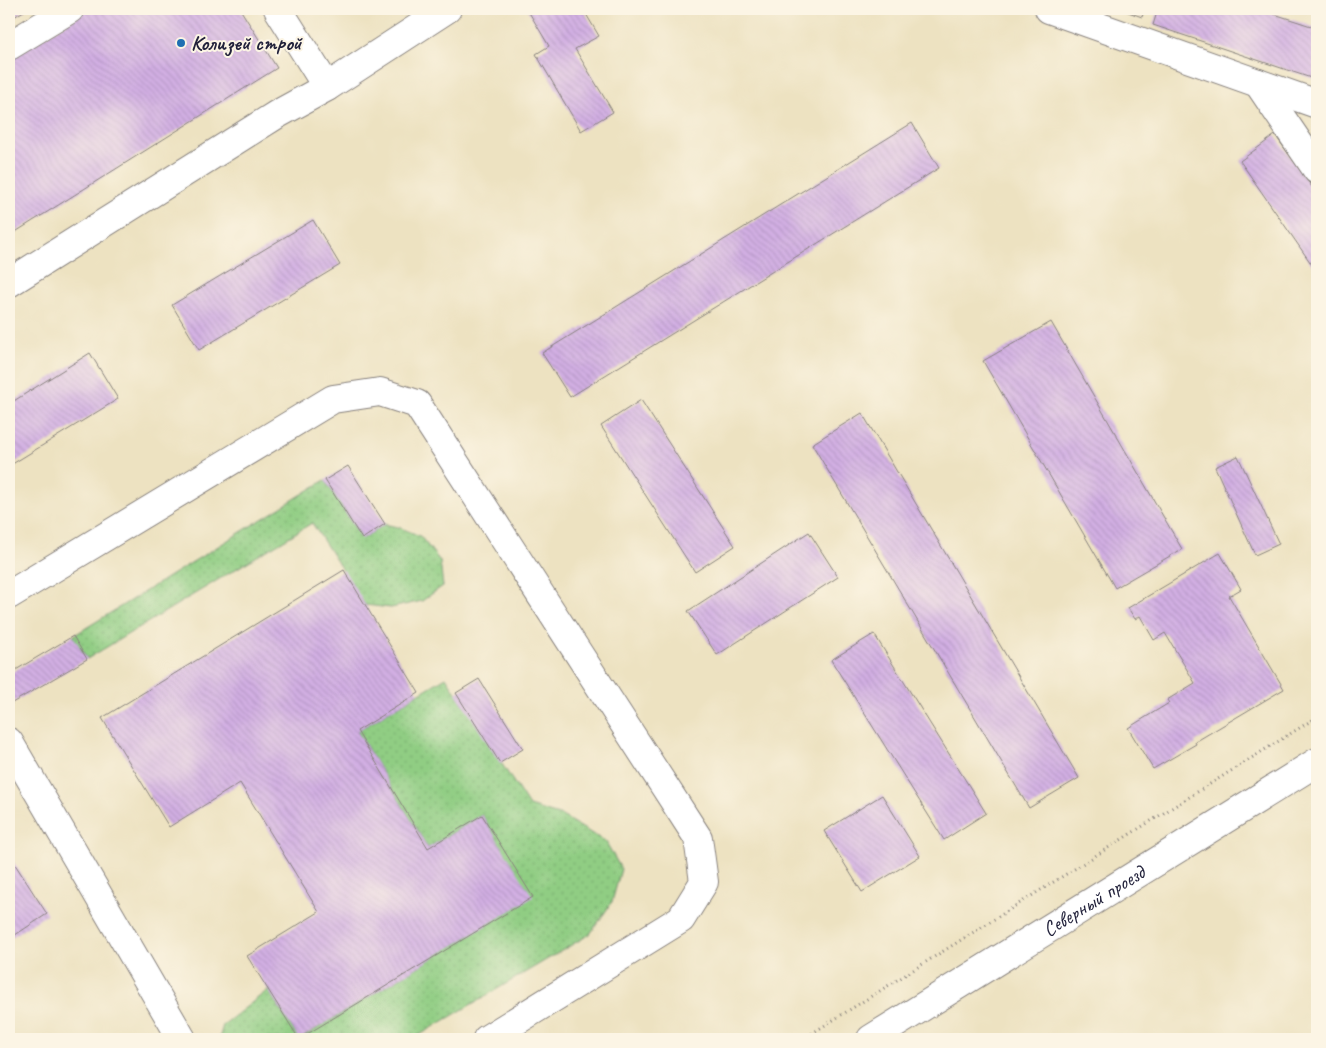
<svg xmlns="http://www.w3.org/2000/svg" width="1326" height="1048" font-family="Caveat,sans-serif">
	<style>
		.grass { fill: url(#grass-dots); stroke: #59785f }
		.building { fill: url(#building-back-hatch) }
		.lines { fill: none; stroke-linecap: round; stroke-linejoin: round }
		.minor-casing { stroke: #88827e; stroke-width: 30 }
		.path { stroke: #88827e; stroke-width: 3; stroke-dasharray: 1 4; stroke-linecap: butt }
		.minor { stroke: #fff; stroke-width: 28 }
		.poi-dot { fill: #1f6fb2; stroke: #fcf5e5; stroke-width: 2 }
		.labels { text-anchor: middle; stroke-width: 4; stroke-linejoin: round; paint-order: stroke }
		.poi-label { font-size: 21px; font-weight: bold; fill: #22223b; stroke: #fcf5e5; text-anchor: start }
		.street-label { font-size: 21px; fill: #22223b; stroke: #fcf5e5 }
	</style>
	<defs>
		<pattern id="grass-dots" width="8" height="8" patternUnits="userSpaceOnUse" patternTransform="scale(1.25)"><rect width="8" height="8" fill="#90cd83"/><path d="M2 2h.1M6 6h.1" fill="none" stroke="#7cb072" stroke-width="1.8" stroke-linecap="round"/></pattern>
		<pattern id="building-back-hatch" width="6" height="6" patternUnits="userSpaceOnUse" patternTransform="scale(1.25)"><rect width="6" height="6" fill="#d2afe3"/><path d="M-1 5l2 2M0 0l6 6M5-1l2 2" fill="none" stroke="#b496c4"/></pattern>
	</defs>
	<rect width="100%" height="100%" fill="#fcf5e5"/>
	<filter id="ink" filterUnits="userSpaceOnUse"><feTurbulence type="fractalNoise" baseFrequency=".02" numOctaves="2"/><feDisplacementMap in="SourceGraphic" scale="10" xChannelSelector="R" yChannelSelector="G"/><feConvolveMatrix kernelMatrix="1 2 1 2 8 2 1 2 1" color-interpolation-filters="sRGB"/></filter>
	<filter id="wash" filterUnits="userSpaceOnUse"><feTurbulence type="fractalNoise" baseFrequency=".0096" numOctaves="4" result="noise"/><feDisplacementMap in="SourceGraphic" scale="20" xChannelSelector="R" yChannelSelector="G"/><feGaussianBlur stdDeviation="1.12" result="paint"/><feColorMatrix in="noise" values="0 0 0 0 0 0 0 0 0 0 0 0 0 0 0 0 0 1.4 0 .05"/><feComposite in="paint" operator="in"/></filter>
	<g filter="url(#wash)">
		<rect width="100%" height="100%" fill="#ede2c1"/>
		<path class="grass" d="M325 480 362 539 385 524 401 528 420 536 440 561 443 586 422 601 391 608 365 605 312 523 87 659 73 636Z
			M446 677 529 806 562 816 606 842 621 869 612 902 590 934 413 1039H300L532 897 482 815 428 848 357 731Z
			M268 990 299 1039H219L223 1025Z"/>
		<g id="blocks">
			<path class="building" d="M9 9H27L9 20Z
				M89 9H240L277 68 9 236V59Z
				M527 9H583L599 36 575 49 613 112 581 131 536 54 549 46Z
				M1120 9H1145L1142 17Z
				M1158 9H1259L1317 28V80L1153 25Z
				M912 123 939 168 570 397 542 353Z
				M1275 135 1317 194V272L1240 161Z
				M313 220 340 265 199 350 172 305Z
				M1051 322 1182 549 1115 588 983 361Z
				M90 353 118 399 9 466V404Z
				M641 400 735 546 695 572 601 426Z
				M862 413 1079 778 1029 808 812 444Z
				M1238 456 1279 544 1255 555 1215 467Z
				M348 466 385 524 362 539 325 480Z
				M809 532 838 577 717 655 688 611Z
				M1220 553 1241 589 1229 596 1284 689 1195 742 1196 744 1153 769 1128 728 1169 703 1167 700 1195 683 1165 633 1154 640 1140 616 1135 619 1128 608Z
				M344 570 419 693 357 731 428 848 482 815 533 897 299 1039 247 956 319 912 240 783 169 827 102 718Z
				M874 634 986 813 944 840 831 660Z
				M73 636 87 659 12 703 9 698V674Z
				M479 679 523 749 500 763 456 693Z
				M882 795 920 856 862 892 824 831Z
				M9 855 47 914 9 939Z"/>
		</g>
	</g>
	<g filter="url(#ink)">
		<use href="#blocks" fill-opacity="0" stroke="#88827e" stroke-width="1"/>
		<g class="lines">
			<defs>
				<g id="minor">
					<path d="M278 9 327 87"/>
					<path d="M1049 9 1317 104"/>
					<path d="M9 46 70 9"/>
					<path d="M1258 83 1317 170"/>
					<path d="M9 283 276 115 327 87 447 9"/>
					<path d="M9 595 333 399 380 392 417 404 698 838 704 882 681 919 487 1039"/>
					<path d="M9 742 182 1039"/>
					<path id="s1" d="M871 1039 1317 762"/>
				</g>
			</defs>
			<use href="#minor" class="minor-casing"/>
			<path class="path" d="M803 1039 1317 717"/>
			<use href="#minor" class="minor"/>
		</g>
	</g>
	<circle class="poi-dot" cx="181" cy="43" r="5"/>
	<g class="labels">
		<g class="poi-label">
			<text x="191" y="50">Колизей строй</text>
		</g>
		<g class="street-label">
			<text dy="7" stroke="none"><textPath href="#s1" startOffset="262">Северный проезд</textPath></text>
		</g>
	</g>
	<rect width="1326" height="1048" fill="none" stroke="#fcf5e5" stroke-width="30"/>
</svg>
